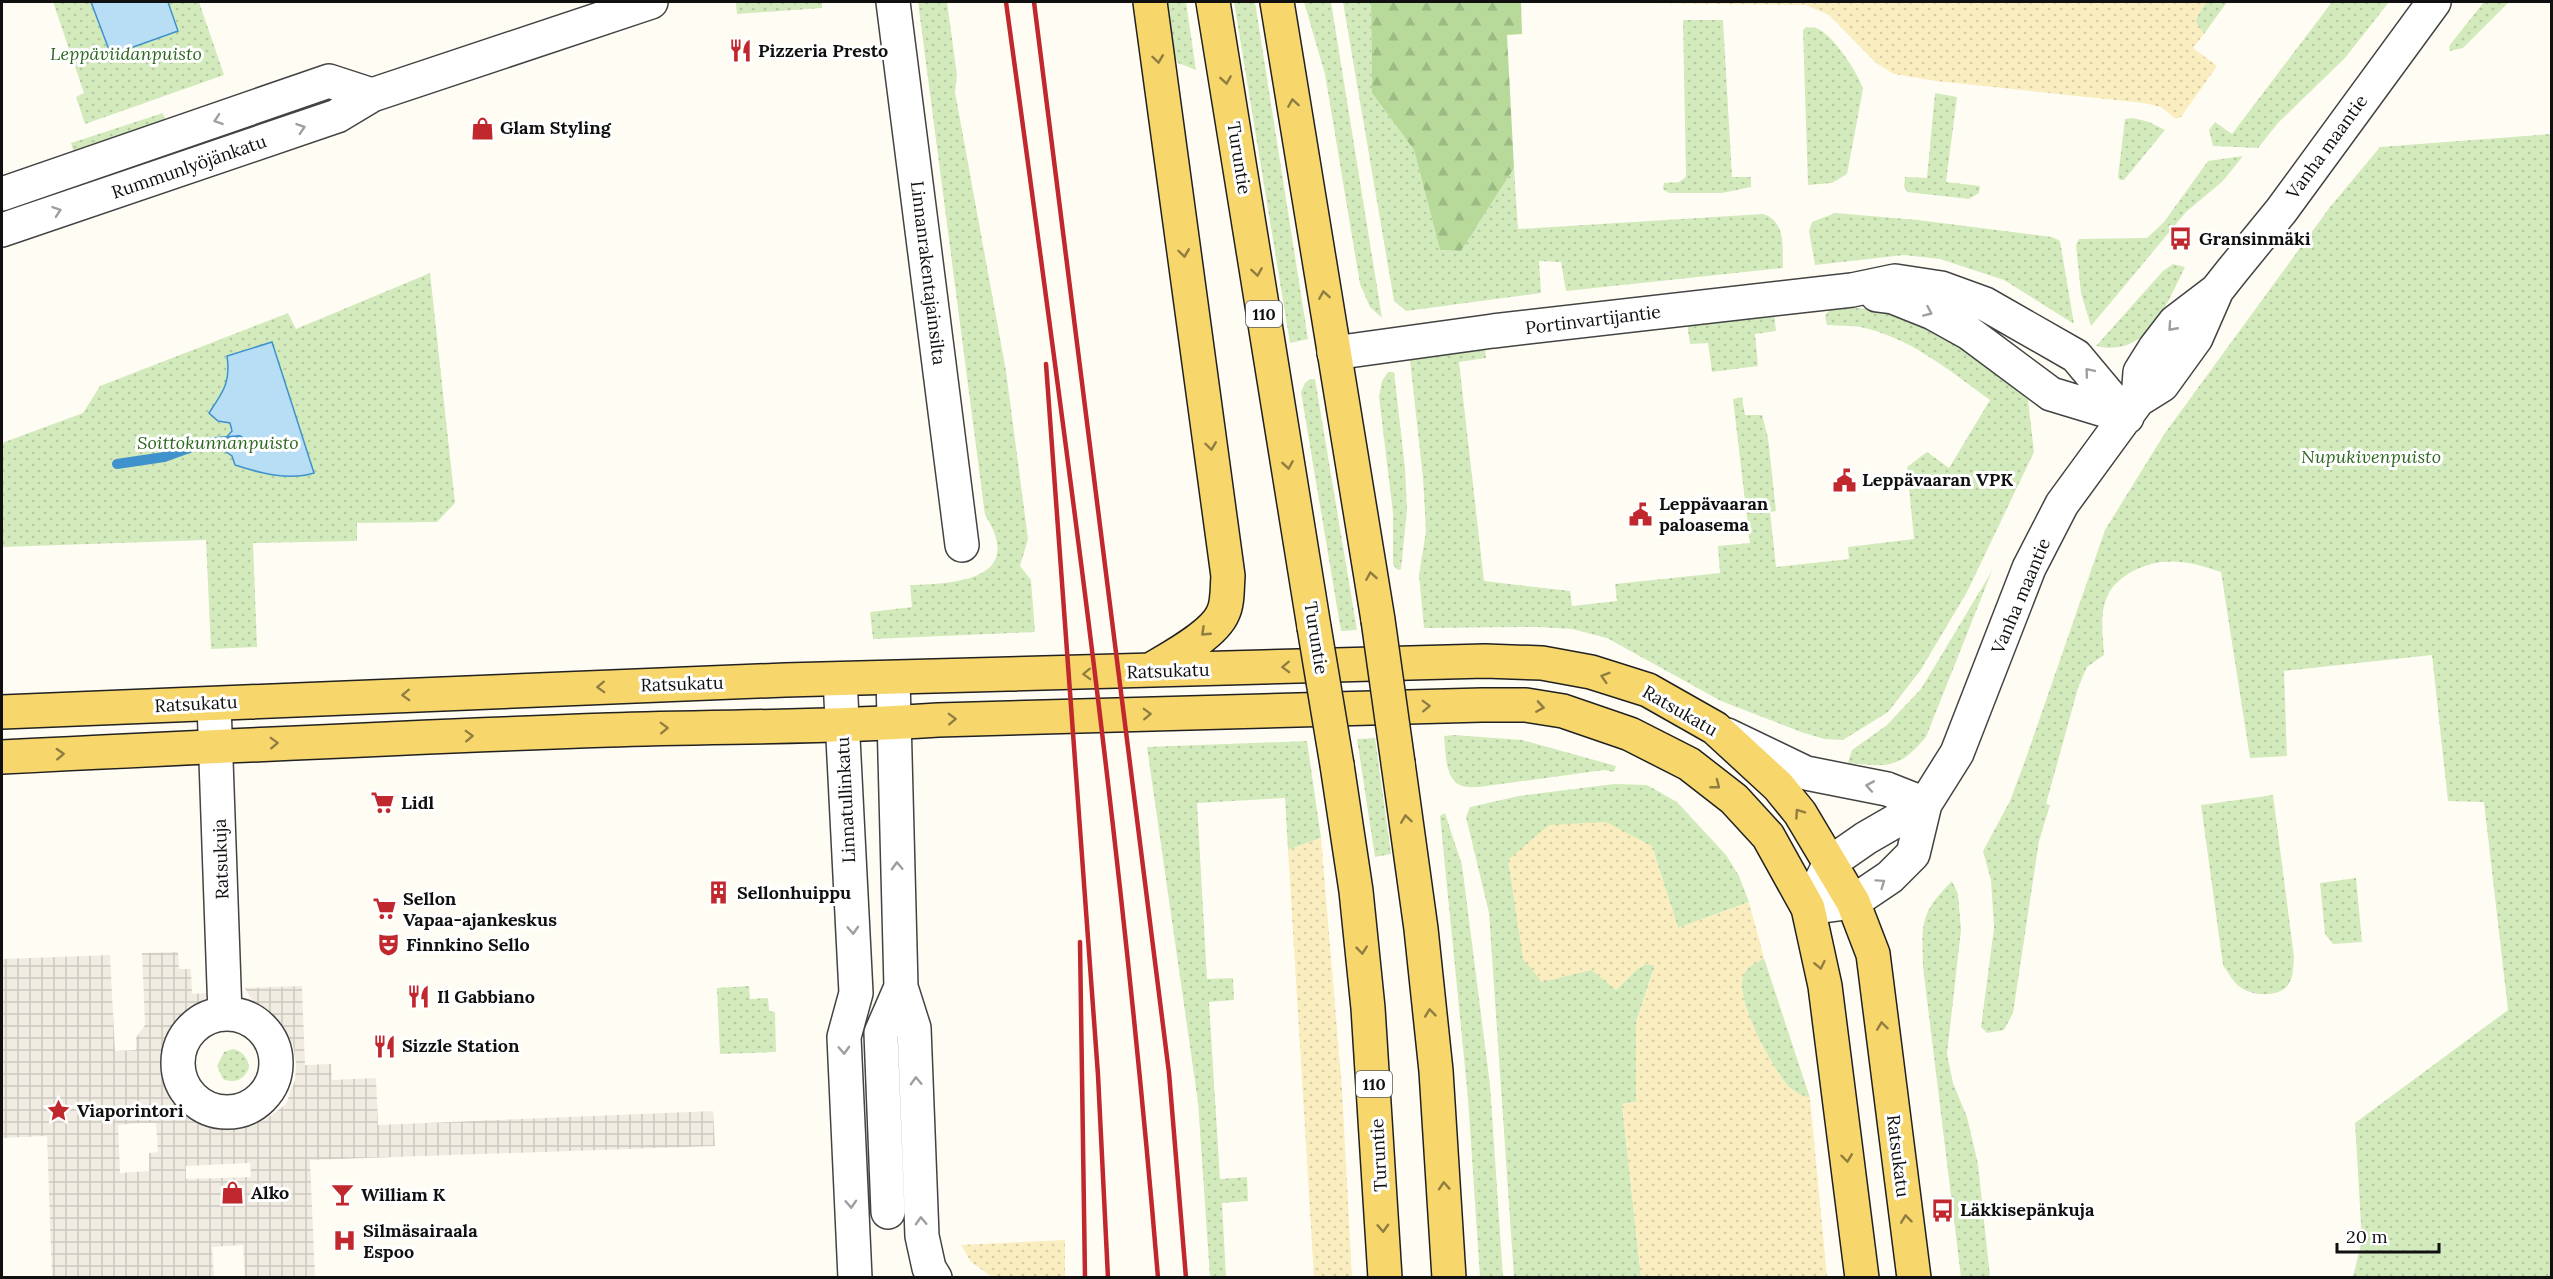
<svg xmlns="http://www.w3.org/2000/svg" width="2553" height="1279" font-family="Lora,serif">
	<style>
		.green { fill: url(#green-dots) }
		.forest { fill: url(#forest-firs) }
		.sand { fill: url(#sand-dots) }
		.plaza { fill: url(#plaza-grid); fill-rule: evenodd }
		.water { fill: #b8def6; stroke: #3f92cc; stroke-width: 1.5 }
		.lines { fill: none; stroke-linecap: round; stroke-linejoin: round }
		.stream { stroke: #3f92cc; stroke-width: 10 }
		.minor-casing { stroke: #434343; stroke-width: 36 }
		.major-casing { stroke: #212121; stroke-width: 36 }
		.minor { stroke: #fff; stroke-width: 33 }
		.major { stroke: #f7d66b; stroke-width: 33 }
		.rail { stroke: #c0282d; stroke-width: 4.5 }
		.major-bridge-casing { stroke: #212121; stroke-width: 36; stroke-linecap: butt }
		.major-bridge { stroke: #f7d66b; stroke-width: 33 }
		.oneway { stroke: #8f7d42 }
		.oneway2 { stroke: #9f9f9f }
		.labels { text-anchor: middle; stroke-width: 6; stroke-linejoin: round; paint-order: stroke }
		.shield { fill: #fff; stroke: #585858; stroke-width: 1.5 }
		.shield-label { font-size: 16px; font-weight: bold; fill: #101010 }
		.poi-label { font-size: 18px; font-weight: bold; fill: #101010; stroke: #fff; text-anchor: start }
		.park-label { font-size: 18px; font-style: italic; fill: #2e6820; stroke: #fff }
		.street-label { font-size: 18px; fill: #101010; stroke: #fff }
	</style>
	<defs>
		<pattern id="green-dots" width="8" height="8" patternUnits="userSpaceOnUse" patternTransform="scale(1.5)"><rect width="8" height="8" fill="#d3eabc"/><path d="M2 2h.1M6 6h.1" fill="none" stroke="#b4c8a1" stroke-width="1.8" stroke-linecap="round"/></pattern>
		<pattern id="forest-firs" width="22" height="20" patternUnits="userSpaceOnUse" patternTransform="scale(1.5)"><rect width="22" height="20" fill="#b7da9b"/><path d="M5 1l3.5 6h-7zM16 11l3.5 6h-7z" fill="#9cba84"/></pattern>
		<pattern id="sand-dots" width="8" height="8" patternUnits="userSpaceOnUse" patternTransform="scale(1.5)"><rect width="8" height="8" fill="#faeec0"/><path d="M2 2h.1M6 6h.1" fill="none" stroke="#d5cba4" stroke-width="1.8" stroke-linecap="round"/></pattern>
		<pattern id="plaza-grid" width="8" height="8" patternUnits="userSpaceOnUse" patternTransform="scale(1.5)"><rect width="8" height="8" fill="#f0ece1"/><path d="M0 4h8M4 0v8" fill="none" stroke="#cdc9c0"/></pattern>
	</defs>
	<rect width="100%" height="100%" fill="#fffdf3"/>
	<path class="green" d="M53 2H199L224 75 85 124 76 97 84 93Z
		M736 2H822V8L737 14Z
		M918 2H947L957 75 955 92 1006 371 1028 539 1020 566 1031 580 1035 632 873 639 870 612 912 607 910 585C957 584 1026 579 985 515Z
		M1160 2H1186L1196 70 1178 63 1166 42Z
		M1234 2H1255L1308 339 1290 343Z
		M1304 2H1331L1382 318 1370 307 1360 284 1325 74Z
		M1343 2H1371L1372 93 1414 150 1440 250 1461 251 1514 168 1518 229 1763 214C1787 222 1782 247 1783 268L1566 291 1561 262 1539 261 1541 293 1406 311 1394 301Z
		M2206 2H2227L2204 34 2195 21Z
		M2332 2H2389L2345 58 2278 123 2258 148 2213 146 2209 130 2215 122 2232 134Z
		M2484 2H2509L2463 48 2450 51 2449 46Z
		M1683 20H1723L1732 177H1751V187L1722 193H1669L1663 189 1664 183 1679 182 1686 177Z
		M1806 27C1810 28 1813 27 1816 28 1833 34 1858 73 1863 89L1847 174 1832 183 1808 185 1803 30Z
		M1935 93 1957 97 1946 182 1980 186 1979 193 1969 199 1907 192 1904 186 1905 177 1927 178Z
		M163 113 168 129 74 154 71 143Z
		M2133 118 2149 122 2165 130 2124 180H2120L2118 177 2125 119Z
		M2551 134V1277H2353L2362 1240 2355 1123 2508 1010 2484 802 2448 801 2432 655 2284 671 2287 756 2250 758 2221 572C2190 561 2162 555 2131 572 2122 578 2113 584 2108 595 2099 612 2103 636 2104 655L2087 667 2078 688 2046 804 2050 805 2039 841 2013 1013 2004 1030 1987 1033 1981 1027 1994 928 1991 880 1983 851 2010 801 2026 758 2105 530 2165 433 2330 207 2380 147Z
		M2243 156 2223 181 2186 212 2091 326 2081 293 2076 245 2079 239 2147 238 2164 222 2208 161Z
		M1835 213 1918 220 2052 237 2060 241 2074 324 2004 280 1940 259 1904 255 1815 265 1809 231 1812 222Z
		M2173 264 2185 267C2166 305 2148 358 2096 346L2163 271Z
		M430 273 455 503 437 522 357 523V541L253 543 257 647 211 649 206 540 2 547V443L83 413 100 386 288 313 296 329Z
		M1832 306 1871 309 1909 318 1964 343 2028 400 2034 452 1967 592 1920 671 1888 712 1843 740 1824 739 1801 732 1721 701 1607 638 1572 629 1537 627 1424 628 1419 575 1426 531 1423 478 1410 360 1432 353 1485 348 1486 358 1459 362 1484 581 1570 591 1572 606 1617 601 1615 584 1720 573 1718 546 1750 543 1733 399 1742 397 1745 415H1762L1768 438 1776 511 1770 512 1776 567 1849 559 1848 547 1914 539 1907 467 1927 452 1949 468 1990 400C1953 373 1914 341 1869 329 1856 325 1841 326 1827 325L1825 316Z
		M1774 313 1776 331 1755 334 1758 366 1712 372 1708 343 1690 344 1687 323Z
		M1388 372H1394L1405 468 1407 510 1401 569 1398 570 1393 565V513L1379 397 1382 381Z
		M1310 379H1315L1357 630 1341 631 1301 392 1305 383Z
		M1992 571 1926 737C1899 769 1888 767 1848 763L1852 750 1887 725 1921 689Z
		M1454 735 1522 740 1616 766 1614 772 1604 770 1479 787C1473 787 1465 788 1460 785 1444 778 1446 750 1444 736Z
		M1375 738 1391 854 1375 857 1357 739Z
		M1307 741 1321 838 1288 850 1285 798 1197 803 1207 979 1233 978 1234 1000 1209 1002 1220 1179 1247 1177 1248 1201 1222 1203 1226 1277H1210L1198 1102 1147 747Z
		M1614 784 1647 785 1677 802 1726 855 1739 876 1749 902 1678 928 1652 846 1592 970 1616 990 1636 970 1645 964 1655 965 1636 1022V1102L1622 1104 1641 1277H1514L1489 913 1466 817 1470 807 1519 796Z
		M2273 795 2294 957C2293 966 2294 977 2288 985 2278 998 2252 996 2240 987 2233 982 2228 972 2223 965L2201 805Z
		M1445 813 1462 865 1490 1085 1503 1277H1480L1468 1098 1440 816Z
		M2356 878 2362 942 2333 944 2325 934 2320 883Z
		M1952 881 1958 894 1961 930 1947 1054 1953 1083 1967 1117 1978 1164 1990 1277H1961L1923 967C1922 924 1919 914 1952 881Z
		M1764 958 1810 1098C1803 1096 1794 1092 1789 1087 1772 1068 1735 1001 1743 976 1746 967 1756 963 1764 958Z
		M749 986 750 999 768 998 769 1011 775 1012 776 1052 720 1054 717 988Z
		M233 1049C244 1052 248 1058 249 1068 244 1080 234 1084 223 1079L217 1066 224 1052Z"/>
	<path class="forest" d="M1371 2H1521L1522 34 1507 35 1514 168 1461 251 1440 250 1414 150 1372 93Z"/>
	<path class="sand" d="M1557 2H2206L2195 21 2204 34 2193 48 2217 66 2181 117 2176 119 2161 107 2144 103 1936 81 1894 74 1876 63 1829 15 1806 5Z
		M1606 822 1652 846 1678 928 1749 902 1764 958C1756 963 1746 967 1743 976 1735 1001 1772 1068 1789 1087 1794 1092 1803 1096 1810 1098L1827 1277H1641L1622 1104 1636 1102V1022L1655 966 1645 964 1636 970 1616 990 1592 970 1542 982 1523 959 1508 860 1549 825Z
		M1321 838 1342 1089 1352 1277H1314L1288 850Z
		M1065 1240V1278L992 1277 971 1262 961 1245Z"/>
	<path class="plaza" d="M178 952 179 969H191L192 994 209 993 196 1013 172 1041 168 1055V1076L169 1086 185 1109 208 1124 223 1129 245 1128 265 1120 286 1104 295 1080 296 1064 293 1046 281 1026 253 1002 245 988 302 986 305 1065 331 1064 332 1080 376 1078 378 1125 713 1111 715 1146 310 1160 315 1277H245L243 1245 212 1247 214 1277H52L47 1136 2 1138V959L110 955 115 1051 136 1050V1038L145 1025 142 953ZM140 1123H156L158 1152 149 1153V1171L120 1173 118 1125ZM250 1163 251 1177 186 1179V1166Z"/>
	<path class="water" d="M91 2H168L178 31 111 55Z
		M272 342 314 473C288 481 260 473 235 465L232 456 223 450 224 440 232 431 230 423 218 421 209 413C223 392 231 382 227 356Z"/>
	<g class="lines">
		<path class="stream" d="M117 464 164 457 203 443 239 440"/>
		<defs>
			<path id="minor" d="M893 2 962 545
				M2 194 329 81 372 95
				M2 230 337 116 372 95 651 2
				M1877 295 1893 297 1933 313 1969 333 2051 394 2127 417
				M1334 353 1493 331 1852 290 1895 281 1941 288 1985 304 2076 356 2127 417
				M2138 400 2140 372 2155 348 2175 322 2217 290 2232 271 2281 211 2434 2
				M840 679 856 993 844 1037 855 1278
				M893 679 901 987 914 1028 922 1236 929 1268 935 1278
				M214 704 225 1014
				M1727 735 1806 773 1887 789 1925 804
				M1818 887 1830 863 1866 838 1925 804
				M1808 908 1853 902 1890 877 1913 854 1925 804 1957 753 2029 568 2062 504 2138 400 2162 385 2196 338 2217 290
				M178 1063a49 49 0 1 1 98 0a49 49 0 1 1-98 0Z
				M888 1212 881 1033 901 987"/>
			<path id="major" d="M1213 2 1314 627
				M1277 2 1378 620
				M1150 670C1170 658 1214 635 1223 613 1228 603 1227 587 1228 576L1150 2
				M2 712 785 680 1485 661 1542 663 1591 672 1648 690 1715 728 1778 786 1800 813 1853 902 1873 954 1914 1278
				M2 757C204 747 406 737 609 730 718 726 829 728 938 720L1482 705H1526L1563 711 1630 734 1689 764 1734 799 1768 836 1808 908 1825 986 1862 1278
				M1398 763 1421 929 1436 1071 1449 1278
				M1337 765 1356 891 1368 1008 1385 1278"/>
		</defs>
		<use href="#minor" class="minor-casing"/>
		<use href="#major" class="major-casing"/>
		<use href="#minor" class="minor"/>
		<use href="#major" class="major"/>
		<path class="rail" d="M1006 2C1064 426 1123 851 1158 1278
			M1034 2 1169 1073 1186 1278
			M1046 364 1098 1075 1108 1278
			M1080 942 1085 1278"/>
		<defs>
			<path id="major-bridge" d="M1378 620 1398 763
				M1314 627 1337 765"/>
		</defs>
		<use href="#major-bridge" class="major-bridge-casing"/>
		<use href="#major-bridge" class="major-bridge"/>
	</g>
	<defs><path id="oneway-chevron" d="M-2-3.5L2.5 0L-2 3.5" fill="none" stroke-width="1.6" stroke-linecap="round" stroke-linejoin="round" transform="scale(1.5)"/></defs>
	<g class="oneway">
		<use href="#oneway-chevron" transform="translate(1158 59) rotate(82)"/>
		<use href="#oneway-chevron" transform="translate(1226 80) rotate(81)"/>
		<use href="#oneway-chevron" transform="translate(1293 103) rotate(-99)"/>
		<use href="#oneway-chevron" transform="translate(1184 253) rotate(82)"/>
		<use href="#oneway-chevron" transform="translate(1257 272) rotate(81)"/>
		<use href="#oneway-chevron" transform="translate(1324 295) rotate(-99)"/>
		<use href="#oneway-chevron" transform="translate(1211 446) rotate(82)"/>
		<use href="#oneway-chevron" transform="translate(1288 465) rotate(81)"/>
		<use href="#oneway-chevron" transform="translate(1371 576) rotate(-99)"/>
		<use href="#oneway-chevron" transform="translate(1205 632) rotate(137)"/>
		<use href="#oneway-chevron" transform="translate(1286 667) rotate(178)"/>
		<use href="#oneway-chevron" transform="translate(1087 674) rotate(178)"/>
		<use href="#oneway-chevron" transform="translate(1605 677) rotate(-163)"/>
		<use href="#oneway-chevron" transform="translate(601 687) rotate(178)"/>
		<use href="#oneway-chevron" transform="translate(406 695) rotate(178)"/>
		<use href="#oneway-chevron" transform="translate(1426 706) rotate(-2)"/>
		<use href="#oneway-chevron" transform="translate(1540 707) rotate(9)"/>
		<use href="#oneway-chevron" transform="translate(1147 714) rotate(-2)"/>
		<use href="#oneway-chevron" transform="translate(952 719) rotate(-2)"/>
		<use href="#oneway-chevron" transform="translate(664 728) rotate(-2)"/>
		<use href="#oneway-chevron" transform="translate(469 736) rotate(-2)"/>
		<use href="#oneway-chevron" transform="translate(274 743) rotate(-2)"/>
		<use href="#oneway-chevron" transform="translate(60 754) rotate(-3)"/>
		<use href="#oneway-chevron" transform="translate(1716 785) rotate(38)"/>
		<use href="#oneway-chevron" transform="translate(1799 813) rotate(-125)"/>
		<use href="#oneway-chevron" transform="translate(1406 819) rotate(-98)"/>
		<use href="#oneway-chevron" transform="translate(1362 950) rotate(84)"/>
		<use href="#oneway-chevron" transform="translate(1820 965) rotate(78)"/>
		<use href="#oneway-chevron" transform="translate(1430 1013) rotate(-96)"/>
		<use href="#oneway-chevron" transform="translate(1882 1026) rotate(-97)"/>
		<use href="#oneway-chevron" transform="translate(1847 1158) rotate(83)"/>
		<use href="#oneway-chevron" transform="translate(1444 1186) rotate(-94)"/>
		<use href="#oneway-chevron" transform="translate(1906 1219) rotate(-97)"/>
		<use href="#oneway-chevron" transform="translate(1383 1228) rotate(87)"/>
	</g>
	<g class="oneway2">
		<use href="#oneway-chevron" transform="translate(218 120) rotate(161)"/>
		<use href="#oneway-chevron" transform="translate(301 128) rotate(-19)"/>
		<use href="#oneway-chevron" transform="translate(57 211) rotate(-19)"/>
		<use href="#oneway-chevron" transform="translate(1928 312) rotate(24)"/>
		<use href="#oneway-chevron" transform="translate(2172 327) rotate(132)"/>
		<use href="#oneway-chevron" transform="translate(2089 372) rotate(-130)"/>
		<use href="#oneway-chevron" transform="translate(1870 786) rotate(-170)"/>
		<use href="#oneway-chevron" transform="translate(897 866) rotate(-92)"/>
		<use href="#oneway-chevron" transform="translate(1881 883) rotate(-35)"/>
		<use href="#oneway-chevron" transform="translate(853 930) rotate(87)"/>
		<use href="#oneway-chevron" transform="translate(844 1050) rotate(88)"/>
		<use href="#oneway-chevron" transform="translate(916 1081) rotate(-92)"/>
		<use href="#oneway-chevron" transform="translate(851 1204) rotate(87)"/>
		<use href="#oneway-chevron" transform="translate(921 1221) rotate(-92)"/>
	</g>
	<defs>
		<symbol id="restaurant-bare" viewBox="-9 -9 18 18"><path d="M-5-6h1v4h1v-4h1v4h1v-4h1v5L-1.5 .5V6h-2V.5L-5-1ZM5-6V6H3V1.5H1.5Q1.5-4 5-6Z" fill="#c0282d" stroke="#fff" stroke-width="2.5" paint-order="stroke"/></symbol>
		<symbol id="shop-bare" viewBox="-9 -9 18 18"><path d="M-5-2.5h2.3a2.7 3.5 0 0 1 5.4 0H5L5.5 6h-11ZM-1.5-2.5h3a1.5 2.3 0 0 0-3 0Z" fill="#c0282d" stroke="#fff" stroke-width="2.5" paint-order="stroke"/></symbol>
		<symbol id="bus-bare" viewBox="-9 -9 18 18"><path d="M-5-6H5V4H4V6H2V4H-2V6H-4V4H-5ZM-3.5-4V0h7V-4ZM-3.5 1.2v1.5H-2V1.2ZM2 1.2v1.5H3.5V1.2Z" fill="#c0282d" stroke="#fff" stroke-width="2.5" paint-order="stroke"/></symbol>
		<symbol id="civic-bare" viewBox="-9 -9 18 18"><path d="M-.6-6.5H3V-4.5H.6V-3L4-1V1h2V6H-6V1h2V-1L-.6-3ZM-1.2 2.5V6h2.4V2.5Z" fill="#c0282d" stroke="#fff" stroke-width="2.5" paint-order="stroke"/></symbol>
		<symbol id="supermarket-bare" viewBox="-9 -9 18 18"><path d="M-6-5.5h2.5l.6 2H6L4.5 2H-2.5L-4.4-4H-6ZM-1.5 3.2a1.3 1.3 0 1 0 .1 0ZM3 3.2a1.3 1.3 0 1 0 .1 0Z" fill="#c0282d" stroke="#fff" stroke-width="2.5" paint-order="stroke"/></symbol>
		<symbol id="building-bare" viewBox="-9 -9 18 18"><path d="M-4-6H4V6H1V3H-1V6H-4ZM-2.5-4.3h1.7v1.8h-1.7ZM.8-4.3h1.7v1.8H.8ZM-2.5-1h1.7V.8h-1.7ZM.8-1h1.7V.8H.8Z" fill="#c0282d" stroke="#fff" stroke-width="2.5" paint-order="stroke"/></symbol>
		<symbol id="theatre-bare" viewBox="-9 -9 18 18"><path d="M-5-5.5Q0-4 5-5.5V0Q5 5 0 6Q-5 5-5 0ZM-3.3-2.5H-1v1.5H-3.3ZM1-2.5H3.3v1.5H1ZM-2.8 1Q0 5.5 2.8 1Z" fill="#c0282d" stroke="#fff" stroke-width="2.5" paint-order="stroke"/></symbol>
		<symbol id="sight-bare" viewBox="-9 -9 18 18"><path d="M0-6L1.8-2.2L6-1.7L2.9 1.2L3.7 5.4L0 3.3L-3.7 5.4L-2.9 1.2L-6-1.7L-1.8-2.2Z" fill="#c0282d" stroke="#fff" stroke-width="2.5" paint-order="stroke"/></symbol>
		<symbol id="bar-bare" viewBox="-9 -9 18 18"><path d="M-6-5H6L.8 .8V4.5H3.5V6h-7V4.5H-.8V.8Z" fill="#c0282d" stroke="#fff" stroke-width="2.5" paint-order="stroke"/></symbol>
		<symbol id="hospital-bare" viewBox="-9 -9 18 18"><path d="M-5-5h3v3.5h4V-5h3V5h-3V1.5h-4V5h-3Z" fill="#c0282d" stroke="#fff" stroke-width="2.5" paint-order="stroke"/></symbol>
	</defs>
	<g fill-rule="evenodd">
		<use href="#restaurant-bare" x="724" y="34" width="33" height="33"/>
		<use href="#shop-bare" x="466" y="112" width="33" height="33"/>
		<use href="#bus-bare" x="2164" y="222" width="33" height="33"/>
		<use href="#civic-bare" x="1828" y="464" width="33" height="33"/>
		<use href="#civic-bare" x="1624" y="498" width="33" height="33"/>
		<use href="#supermarket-bare" x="366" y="786" width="33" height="33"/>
		<use href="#building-bare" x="702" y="876" width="33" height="33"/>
		<use href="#supermarket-bare" x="368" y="892" width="33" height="33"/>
		<use href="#theatre-bare" x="372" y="928" width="33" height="33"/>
		<use href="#restaurant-bare" x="402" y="980" width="33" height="33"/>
		<use href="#restaurant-bare" x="368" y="1030" width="33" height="33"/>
		<use href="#sight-bare" x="42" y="1094" width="33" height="33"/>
		<use href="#shop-bare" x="216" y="1176" width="33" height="33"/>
		<use href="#bar-bare" x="326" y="1178" width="33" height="33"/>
		<use href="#bus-bare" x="1926" y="1194" width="33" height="33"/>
		<use href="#hospital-bare" x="328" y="1224" width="33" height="33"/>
	</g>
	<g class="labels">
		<g class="shield">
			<rect x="1246" y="301" width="36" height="26" rx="4.5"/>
			<rect x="1356" y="1071" width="36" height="26" rx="4.5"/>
		</g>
		<g class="shield-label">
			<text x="1264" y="320">110</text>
			<text x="1374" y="1090">110</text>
		</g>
		<g class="poi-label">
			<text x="758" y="57">Pizzeria Presto</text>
			<text x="500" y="134">Glam Styling</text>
			<text x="2199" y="245">Gransinmäki</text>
			<text x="1862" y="486">Leppävaaran VPK</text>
			<text x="1659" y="510">Leppävaaran<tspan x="1659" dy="21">paloasema</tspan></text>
			<text x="401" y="809">Lidl</text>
			<text x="737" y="899">Sellonhuippu</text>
			<text x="403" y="905">Sellon<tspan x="403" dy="21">Vapaa-ajankeskus</tspan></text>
			<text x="406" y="951">Finnkino Sello</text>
			<text x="437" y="1003">Il Gabbiano</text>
			<text x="402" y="1052">Sizzle Station</text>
			<text x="77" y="1117">Viaporintori</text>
			<text x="251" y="1199">Alko</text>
			<text x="361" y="1201">William K</text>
			<text x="1960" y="1216">Läkkisepänkuja</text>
			<text x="363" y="1237">Silmäsairaala<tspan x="363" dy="21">Espoo</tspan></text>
		</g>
		<g class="park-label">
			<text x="126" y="60">Leppäviidanpuisto</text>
			<text x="218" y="449">Soittokunnanpuisto</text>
			<text x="2371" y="463">Nupukivenpuisto</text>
		</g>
		<g class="street-label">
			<text transform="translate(2327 147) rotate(-54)" y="6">Vanha maantie</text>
			<text transform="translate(1239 158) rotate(81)" y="6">Turuntie</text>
			<text transform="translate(189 167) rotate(-19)" y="6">Rummunlyöjänkatu</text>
			<text transform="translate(928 273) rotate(83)" y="6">Linnanrakentajainsilta</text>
			<text transform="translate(1593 320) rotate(-7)" y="6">Portinvartijantie</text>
			<text transform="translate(2021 596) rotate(-67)" y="6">Vanha maantie</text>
			<text transform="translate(1316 638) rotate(81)" y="6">Turuntie</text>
			<text transform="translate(1168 671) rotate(-2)" y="6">Ratsukatu</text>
			<text transform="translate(682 684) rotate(-2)" y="6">Ratsukatu</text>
			<text transform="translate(196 704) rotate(-3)" y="6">Ratsukatu</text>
			<text transform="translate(1680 711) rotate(30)" y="6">Ratsukatu</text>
			<text transform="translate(846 800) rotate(-93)" y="6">Linnatullinkatu</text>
			<text transform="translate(221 859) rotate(-92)" y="6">Ratsukuja</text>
			<text transform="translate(1379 1155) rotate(-93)" y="6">Turuntie</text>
			<text transform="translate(1898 1156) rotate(83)" y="6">Ratsukatu</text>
		</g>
	</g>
	<rect width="2553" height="1279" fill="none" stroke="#101010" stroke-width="6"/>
	<path d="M2337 1243v9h102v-9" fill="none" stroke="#101010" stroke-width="3"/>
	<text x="2346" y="1243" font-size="18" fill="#101010" stroke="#ffffff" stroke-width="4.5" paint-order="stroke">20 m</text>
</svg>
